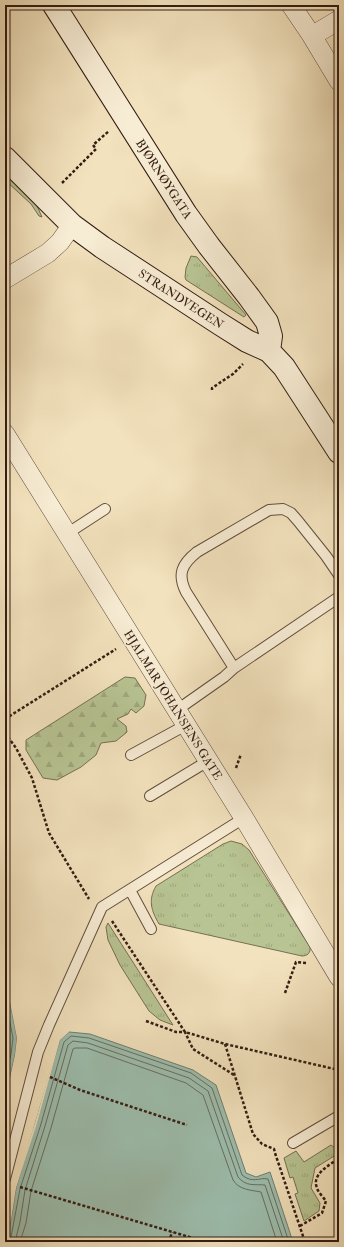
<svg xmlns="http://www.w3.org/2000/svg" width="344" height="1247" font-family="'IM FELL Double Pica',serif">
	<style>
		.grass { fill: url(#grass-tufts); stroke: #767052 }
		.forest { fill: url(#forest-firs); stroke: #767052 }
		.water { fill: #9cbeae; stroke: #727d70 }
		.pier { fill: #f2e2bd }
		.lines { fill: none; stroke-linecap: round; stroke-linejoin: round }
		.shore { stroke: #686d60; stroke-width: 1 }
		.lane-casing { stroke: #634e3d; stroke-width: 12 }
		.street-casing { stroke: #634e3d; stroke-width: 20 }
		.secondary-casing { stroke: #331c12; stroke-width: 24 }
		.path { stroke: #331c12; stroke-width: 2.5; stroke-dasharray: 3 2; stroke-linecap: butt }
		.lane { stroke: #f7ecd4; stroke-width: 10 }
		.street { stroke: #f7ecd4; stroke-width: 19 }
		.secondary { stroke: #f7ecd4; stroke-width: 22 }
		.labels { text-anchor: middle; stroke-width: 3.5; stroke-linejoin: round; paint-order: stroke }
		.street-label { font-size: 12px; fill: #331c12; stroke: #f7ecd4 }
	</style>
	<defs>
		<pattern id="grass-tufts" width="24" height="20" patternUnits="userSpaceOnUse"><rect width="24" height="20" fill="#b8c493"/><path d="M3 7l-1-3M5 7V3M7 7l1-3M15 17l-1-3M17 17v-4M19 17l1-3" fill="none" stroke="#9fa87e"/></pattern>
		<pattern id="forest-firs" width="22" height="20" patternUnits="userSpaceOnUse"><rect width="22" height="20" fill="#b8c493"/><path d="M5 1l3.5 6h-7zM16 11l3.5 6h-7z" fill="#9fa87e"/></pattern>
	</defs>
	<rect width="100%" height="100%" fill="#f2e2bd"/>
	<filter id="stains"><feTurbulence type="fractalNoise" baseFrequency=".005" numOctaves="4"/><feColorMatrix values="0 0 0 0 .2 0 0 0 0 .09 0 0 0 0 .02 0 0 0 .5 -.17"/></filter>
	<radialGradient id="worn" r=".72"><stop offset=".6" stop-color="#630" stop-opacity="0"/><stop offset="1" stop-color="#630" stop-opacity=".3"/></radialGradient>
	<path class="grass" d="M5 173 37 206 42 217 39 216 31 204 5 180Z
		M191 256 197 257 246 315 244 317 186 280 185 277 186 268Z
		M231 841 242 844 249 850 310 947C311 953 307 956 302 956L159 924C151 910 148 900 156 886L223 844Z
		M108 923 173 1025 160 1020 149 1011 120 965 108 940 106 927Z
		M331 1145 339 1151V1153L315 1168 311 1188 320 1203 319 1211 304 1221 295 1194 298 1193 293 1177 290 1178 284 1158 296 1151 304 1162Z"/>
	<path class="forest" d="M125 677 135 678 146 695 144 706 136 713 131 709 128 714 117 719 126 726 127 732 116 741 101 743 96 755 81 767 57 780 43 778 26 750V740Z"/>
	<path class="water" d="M5 988 9 997 17 1038 15 1055 5 1099Z
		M69 1032 90 1034 193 1070 216 1085 246 1173 256 1177 270 1172 293 1242H5L11 1220 16 1188 60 1040Z"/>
	<path class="pier" d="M9 997 11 998 19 1038 17 1055 7 1100 5 1101 15 1055 17 1038Z
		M67 1031 69 1032 60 1040 37 1123 16 1188 11 1220 5 1242V1235L14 1187 35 1123 59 1039Z"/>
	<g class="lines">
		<path class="shore" d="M5 998 13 1038 11 1054 5 1080
			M5 1240 9 1239 11 1237 20 1189 41 1124 64 1042 71 1036 89 1038 191 1073 212 1088 242 1175C253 1184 259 1177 268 1179L289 1242
			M13 1242 16 1238 20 1222 25 1190 45 1126 68 1045 73 1041 88 1043 189 1078 208 1091 238 1177C246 1187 255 1184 265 1185L284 1242
			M20 1242 26 1223 31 1191 51 1128 73 1049 75 1048H87L186 1083 203 1095 233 1180C239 1190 251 1190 261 1192L277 1242"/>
		<defs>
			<path id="lane" d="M68 533 105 509
				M234 668 186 592C177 574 182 564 197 552L269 510 283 509 291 513 298 521 326 556 339 575
				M177 710 224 677 234 668 339 597
				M131 755 186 725
				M150 796 208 761
				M130 890 151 929
				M293 1143 339 1116
				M5 1179 38 1052 49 1025 102 907 244 818"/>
			<path id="street" d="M291 5 312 36 339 81
				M312 36 337 21H339
				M5 279 48 253 60 242 72 225
				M5 434 244 818 339 977"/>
			<path id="secondary" d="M54 5 186 214 209 246 249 297 267 322 271 336 269 351
				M5 158 72 225 102 247 220 324 247 341 269 351 284 367 339 452"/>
		</defs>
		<use href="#lane" class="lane-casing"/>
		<use href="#street" class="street-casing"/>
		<use href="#secondary" class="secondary-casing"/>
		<path class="path" d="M62 183 96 149 93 145 109 131
			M212 390V388L233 374 243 364
			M5 719 116 649
			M5 733 16 748 32 778 49 833 89 899
			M236 768 241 754
			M112 921 185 1032 225 1044 339 1070
			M285 993 296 962 306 963
			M146 1021 176 1032H185L193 1049 234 1075
			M225 1044 253 1134 262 1144 274 1149 275 1153 305 1242
			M50 1077 80 1090 187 1125
			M20 1187 203 1241
			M300 1226 322 1213 326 1201C323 1197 318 1192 317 1188 311 1174 330 1165 339 1158
			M169 1242 172 1232"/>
		<use href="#lane" class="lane"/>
		<use href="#street" class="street"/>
		<use href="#secondary" class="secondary"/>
	</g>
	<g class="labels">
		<g class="street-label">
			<text transform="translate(164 179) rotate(57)" y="4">BJØRNØYGATA</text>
			<text transform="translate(181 299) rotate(33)" y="4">STRANDVEGEN</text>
			<text transform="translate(173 705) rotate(58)" y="4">HJALMAR JOHANSENS GATE</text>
		</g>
	</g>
	<rect width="344" height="1247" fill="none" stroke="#f2e2bd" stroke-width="20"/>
	<rect x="6" y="6" width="332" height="1235" fill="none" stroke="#331c12" stroke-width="2"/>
	<rect x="10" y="10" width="324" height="1227" fill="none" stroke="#331c12"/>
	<rect width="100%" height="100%" filter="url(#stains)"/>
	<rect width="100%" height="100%" fill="url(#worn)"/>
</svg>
